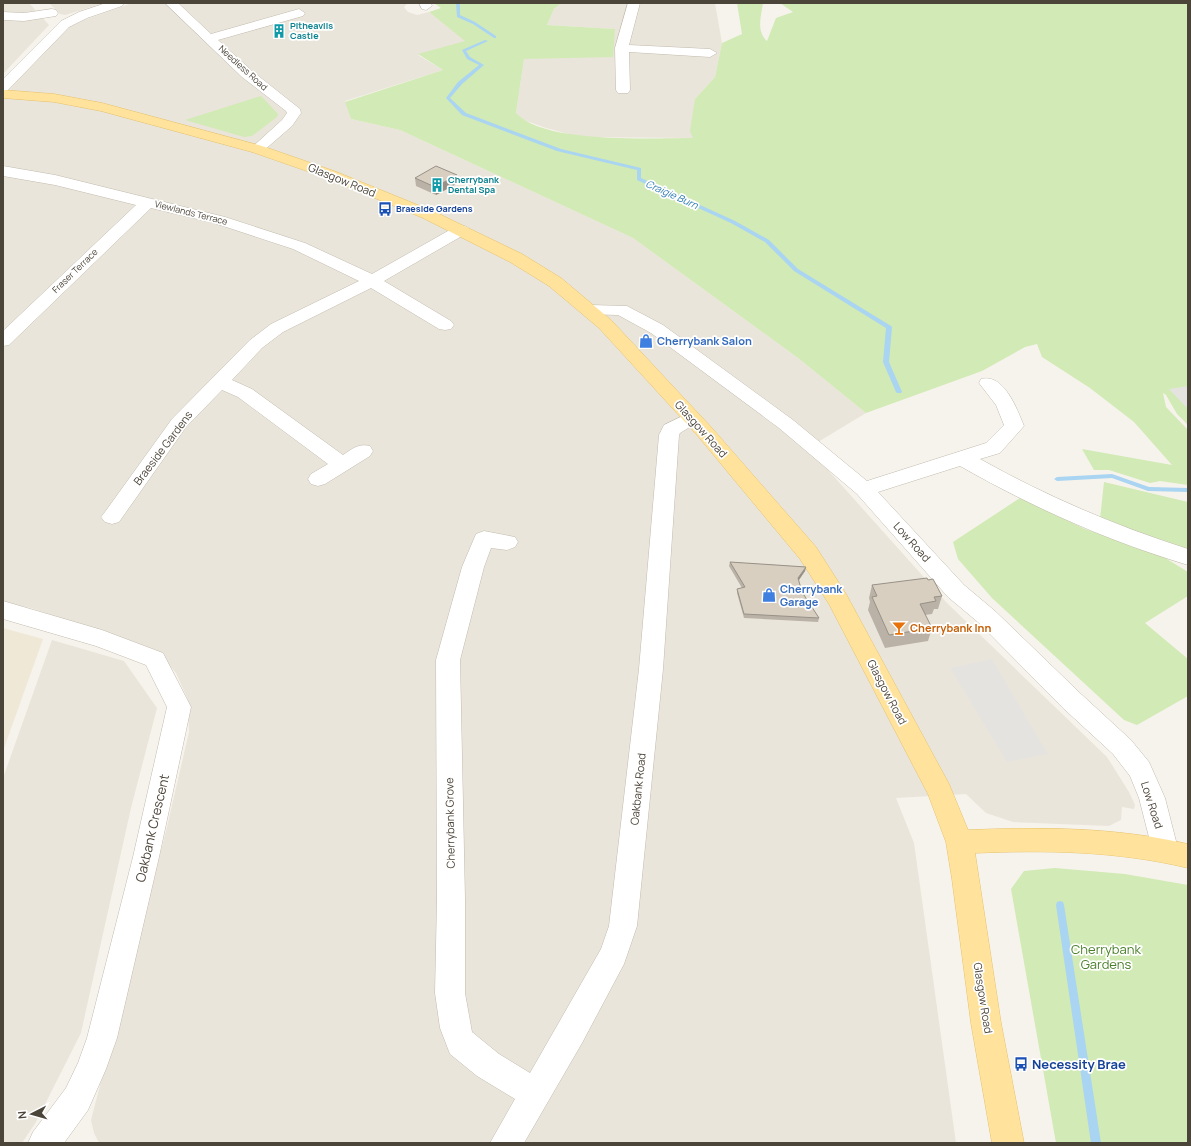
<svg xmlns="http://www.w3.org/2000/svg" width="1191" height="1146" font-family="Manrope,sans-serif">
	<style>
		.residential { fill: #eae5da }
		.education { fill: #efe8d6 }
		.green { fill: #d2eab5 }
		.parking { fill: #e5e3e0 }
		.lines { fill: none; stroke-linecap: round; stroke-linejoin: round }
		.stream { fill: #a9d4f2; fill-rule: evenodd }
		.minor-casing { stroke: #c2bbae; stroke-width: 1 }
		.major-casing { stroke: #e6c16a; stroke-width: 1 }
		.minor { fill: #fff; fill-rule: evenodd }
		.major { fill: #ffe39c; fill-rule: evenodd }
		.wall { fill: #bab2a6 }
		.shaded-wall { fill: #979187 }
		.building { fill: #d8cfc1; stroke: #979187 }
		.labels { text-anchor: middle; stroke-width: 3.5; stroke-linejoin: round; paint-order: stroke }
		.far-culture-label { font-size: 9px; font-weight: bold; fill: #0d838f; stroke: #fff; text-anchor: start }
		.far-street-label { font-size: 9px; fill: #4b4439; stroke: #fff }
		.far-transit-label { font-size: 9px; font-weight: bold; fill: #164399; stroke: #fff; text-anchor: start }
		.far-water-label { font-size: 10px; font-style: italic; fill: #2e7ab2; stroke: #fff }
		.street-label { font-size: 11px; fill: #4b4439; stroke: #fff }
		.shop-label { font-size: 11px; font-weight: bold; fill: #366cbe; stroke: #fff; text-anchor: start }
		.food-label { font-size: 11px; font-weight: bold; fill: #c56008; stroke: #fff; text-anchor: start }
		.near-street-label { font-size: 13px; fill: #4b4439; stroke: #fff }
		.near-park-label { font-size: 13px; fill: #4a7f2a; stroke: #fff }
		.near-transit-label { font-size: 13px; font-weight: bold; fill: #164399; stroke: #fff; text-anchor: start }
	</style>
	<rect width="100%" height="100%" fill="#f6f3ec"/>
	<path class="residential" d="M3 3H29L49 25 3 74Z
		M49 3H104L65 15 60 14Z
		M132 3H408L404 7 408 12 417 15 429 12 466 41 418 55 443 70 345 101 351 119 400 130 633 238 798 358 866 413 818 442 828 470 947 603 1107 757 1129 792 1135 805 1134 809 1122 807 1121 820 1109 826 1013 822 986 813 966 794 896 798 914 843 956 1143H100L98 1141 94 1133 91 1120 166 831 189 732 188 700 176 673 156 650 31 608 3 602V96L70 25Z
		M561 3H715L722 43 715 77 695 99 693 138 580 137 546 128 521 119 516 113 524 59 614 29 547 25 554 9Z
		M52 640 124 661 157 708 131 808 81 1033 36 1122 22 1143H3V778Z"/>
	<path class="education" d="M3 628 43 639 3 751Z"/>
	<path class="green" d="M434 3H561L554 9 547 25 615 29 613 57 524 59 516 113C544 144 651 138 693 138L690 131 695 99 715 77 722 43 742 34 737 3H763C761 17 756 31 767 41L776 18 793 12 780 3H1188V425L1177 414 1166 395 1163 393 1166 407 1188 430V485L1160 481 1150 483 1109 470H1094L1082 449 1172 465 1134 422 1090 388 1042 357 1037 344 1025 347 982 371 866 413 798 358 633 238 400 130 351 119 345 102 443 70 418 54 465 41 429 12 441 8Z
		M261 96 278 114 277 117 252 136 244 137 185 120Z
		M1104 482 1188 502V549L1172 546 1100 519Z
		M1020 498 1085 529 1157 553 1188 572V596L1145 623 1188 659V696L1137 725 1124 720 992 598 958 559 953 542Z
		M1055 868 1125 874 1188 885V1143H1056L1011 889 1024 871Z"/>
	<path class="parking" d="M1188 386V409L1169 389Z
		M992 659 1048 754 1007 762 950 668Z"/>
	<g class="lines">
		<path class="stream" d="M456 3H460V15L475 22 496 36V38H494L473 24 457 17Z
			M485 40 488 41 466 51 470 57 484 65 462 84 450 98 466 113 561 149 641 168V178L735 221 769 240 798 269 891 326 892 327 889 362 902 392 901 393H897L896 392 883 362 886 328 794 271 765 242 731 223 637 180V170L557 151 525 139 462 115 446 98 458 82 479 65 467 59 462 50Z
			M1112 474 1149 487 1188 488V492L1148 491 1112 478 1057 481 1054 479 1057 477Z
			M1060 901 1063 902 1064 905 1101 1143H1091L1056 905 1057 902Z"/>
		<defs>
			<path id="minor" d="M106 3H124L122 6 87 18 69 27 8 90 3 91V79L61 21 79 12Z
				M165 3H178L211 34 299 9 305 13 303 16 218 40 252 71 300 109 301 113 292 126 262 152H252L250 149 282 120 287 113 286 111 242 77Z
				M419 3H431L432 6 426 10 422 9Z
				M628 3H640L629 45 710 49 717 53 710 57 629 52 630 90 628 93H618L616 90 615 48Z
				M52 9 56 10 58 13 56 16 24 21 3 20V12L24 13Z
				M3 166 55 175 225 217 305 243 372 274 455 227 461 225 467 227 469 230 467 233 384 281 451 321 454 325 451 329 445 330 439 329 371 288 283 332 262 348 232 380 252 389 343 455C352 449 359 443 370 446L373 451 370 456 325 484 318 486 311 484 308 479 311 474 328 464 238 397 222 390 186 427 119 522 112 524 105 522 101 517 105 512 172 419 250 340 271 324 359 281 293 249 214 223 151 208 9 345 3 346V331L136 205 55 185 3 176Z
				M590 305 627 306 663 325 793 420 867 481 986 443 1004 425 996 405 979 383 981 379C1004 373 1017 409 1024 426L1000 453 980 459C1046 496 1116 526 1188 549V565C1108 541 1032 507 960 466L878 492 964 585 995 611 1081 694 1131 740 1149 762 1165 798 1178 849 1174 857 1165 861 1156 857 1152 849 1139 798 1130 776 1113 754 1063 708 979 623 948 597 857 494 779 428 651 333 618 315 584 314 581 310 584 306Z
				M691 412 698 414 701 418 698 422 680 433 679 435 663 669 637 926 624 964 582 1043 524 1143H490L515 1099 477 1076 450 1054 440 1028 435 993 437 899 436 660 462 567 476 534 484 531 515 537 518 542 515 547 507 550 491 548 484 567 460 660 465 899V993L472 1032 499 1054 530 1073 601 949 609 926 639 669 659 435 664 425Z
				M3 601 102 630 163 653 191 707 159 857 117 1038 106 1069 88 1110 64 1143H28L33 1132 66 1088 78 1063 87 1038 133 857 167 707 146 665 96 646 3 619Z"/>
			<path id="major" d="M3 90 54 94 102 103 262 146 334 171 435 212 522 254 561 278 611 320 711 427 816 547 846 594 949 784 968 830C1042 827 1115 827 1188 844V868C1117 851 1047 850 975 853L1001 1023 1024 1143H992L971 1023 952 879 946 842 928 794 829 604 800 559 697 435 599 328 549 286 510 262 423 218 324 177 252 152 101 111 54 102 3 98Z"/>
		</defs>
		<use href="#minor" class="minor-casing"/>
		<use href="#major" class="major-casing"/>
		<use href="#minor" class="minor"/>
		<use href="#major" class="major"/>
	</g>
	<path class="wall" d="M457 175 458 183 436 195 416 186 415 178Z
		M730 562 806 567 805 571 798 581 802 592 819 618 818 622 744 618 737 593V589L742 588 729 566Z
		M928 580 942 596 938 609H934L932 614 925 615 932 628 928 641 885 648 868 610 870 602 869 598 872 585Z"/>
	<path class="shaded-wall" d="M457 175 458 183 436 195 435 187Z
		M806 567 805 571 797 583 798 578Z"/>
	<path class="building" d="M436 166 457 175 435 187 415 178Z
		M730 562 806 567 798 578 802 592 819 618 744 614 737 589 745 587Z
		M927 578 928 580 933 579 942 596 934 597 936 601 920 604 932 628 889 635 872 597 877 596 872 585Z"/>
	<defs>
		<symbol id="building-bare" viewBox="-9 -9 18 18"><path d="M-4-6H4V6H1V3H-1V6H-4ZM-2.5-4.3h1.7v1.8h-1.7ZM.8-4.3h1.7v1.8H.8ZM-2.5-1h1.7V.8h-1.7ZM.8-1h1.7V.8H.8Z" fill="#0f9aa8" stroke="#fff" stroke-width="2.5" paint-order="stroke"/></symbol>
		<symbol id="bus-bare" viewBox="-9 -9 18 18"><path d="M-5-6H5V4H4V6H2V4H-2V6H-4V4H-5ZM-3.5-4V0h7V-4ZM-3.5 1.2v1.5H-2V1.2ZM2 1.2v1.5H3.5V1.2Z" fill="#1a4fb4" stroke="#fff" stroke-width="2.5" paint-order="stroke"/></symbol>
		<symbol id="shop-bare" viewBox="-9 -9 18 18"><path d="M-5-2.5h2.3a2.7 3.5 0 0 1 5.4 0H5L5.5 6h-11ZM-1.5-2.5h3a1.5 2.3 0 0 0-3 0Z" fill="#3f7fe0" stroke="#fff" stroke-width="2.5" paint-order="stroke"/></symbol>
		<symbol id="bar-bare" viewBox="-9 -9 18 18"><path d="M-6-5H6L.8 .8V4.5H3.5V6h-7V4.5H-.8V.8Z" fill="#e8710a" stroke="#fff" stroke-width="2.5" paint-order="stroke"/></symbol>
	</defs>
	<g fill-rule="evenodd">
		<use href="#building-bare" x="269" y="21" width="20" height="20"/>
		<use href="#building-bare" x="427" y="175" width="20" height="20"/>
		<use href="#bus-bare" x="375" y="199" width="20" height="20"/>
		<use href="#shop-bare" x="636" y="331" width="20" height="20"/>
		<use href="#shop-bare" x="759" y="585" width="20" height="20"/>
		<use href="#bar-bare" x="889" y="618" width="20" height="20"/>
		<use href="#bus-bare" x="1011" y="1054" width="20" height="20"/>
	</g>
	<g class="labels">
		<g class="far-culture-label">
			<text x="290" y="29">Pitheavlis<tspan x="290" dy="10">Castle</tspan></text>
			<text x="448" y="183">Cherrybank<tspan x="448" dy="10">Dental Spa</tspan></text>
		</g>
		<g class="far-street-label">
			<text transform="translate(243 68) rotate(42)" y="3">Needless Road</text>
			<text transform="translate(191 213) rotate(14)" y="3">Viewlands Terrace</text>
			<text transform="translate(75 271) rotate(-44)" y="3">Fraser Terrace</text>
		</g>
		<g class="far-transit-label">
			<text x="396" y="212">Braeside Gardens</text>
		</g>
		<g class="far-water-label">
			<text transform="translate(672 194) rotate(24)" y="4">Craigie Burn</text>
		</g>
		<g class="street-label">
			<text transform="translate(342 180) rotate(22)" y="4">Glasgow Road</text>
			<text transform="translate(701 429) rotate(48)" y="4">Glasgow Road</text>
			<text transform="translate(163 448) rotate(-53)" y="4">Braeside Gardens</text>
			<text transform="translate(912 542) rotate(48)" y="4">Low Road</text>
			<text transform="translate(887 692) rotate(62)" y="4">Glasgow Road</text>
			<text transform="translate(638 789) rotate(-84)" y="4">Oakbank Road</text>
			<text transform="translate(1152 805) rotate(72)" y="4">Low Road</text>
			<text transform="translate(450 823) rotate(-91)" y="4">Cherrybank Grove</text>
			<text transform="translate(983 998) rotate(81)" y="4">Glasgow Road</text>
		</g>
		<g class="shop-label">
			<text x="657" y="345">Cherrybank Salon</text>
			<text x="780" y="593">Cherrybank<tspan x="780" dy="13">Garage</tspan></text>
		</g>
		<g class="food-label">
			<text x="910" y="632">Cherrybank Inn</text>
		</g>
		<g class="near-street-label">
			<text transform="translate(152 828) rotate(-77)" y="5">Oakbank Crescent</text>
		</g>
		<g class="near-park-label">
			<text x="1106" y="954">Cherrybank<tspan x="1106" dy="15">Gardens</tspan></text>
		</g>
		<g class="near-transit-label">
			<text x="1032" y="1069">Necessity Brae</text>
		</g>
	</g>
	<rect width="1191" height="1146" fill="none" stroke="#4b4439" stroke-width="8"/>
	<g transform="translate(32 1114) rotate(264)" stroke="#ffffff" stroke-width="3" paint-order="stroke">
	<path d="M0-3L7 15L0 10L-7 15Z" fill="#4b4439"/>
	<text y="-6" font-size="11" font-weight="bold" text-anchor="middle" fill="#4b4439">N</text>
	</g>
</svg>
